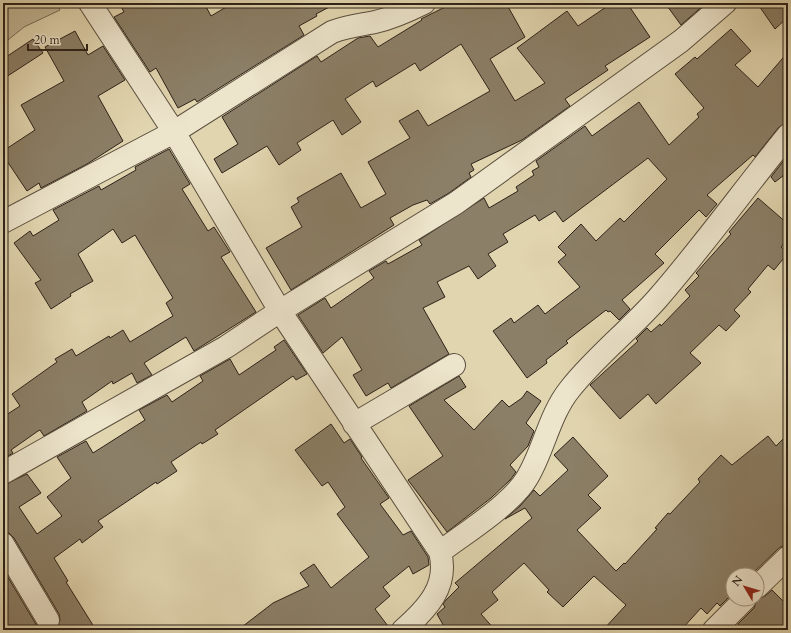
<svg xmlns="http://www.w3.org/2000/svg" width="791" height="633" font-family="Cardo,serif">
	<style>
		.green { fill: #c2b796; stroke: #786c58 }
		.building { fill: #8b7f67; stroke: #2d2219 }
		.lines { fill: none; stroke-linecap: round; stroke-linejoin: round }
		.minor-casing { stroke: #5a4f3e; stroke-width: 24 }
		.minor { stroke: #ece4cb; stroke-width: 22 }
	</style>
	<rect width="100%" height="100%" fill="#e1d5af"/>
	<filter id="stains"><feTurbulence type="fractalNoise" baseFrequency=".005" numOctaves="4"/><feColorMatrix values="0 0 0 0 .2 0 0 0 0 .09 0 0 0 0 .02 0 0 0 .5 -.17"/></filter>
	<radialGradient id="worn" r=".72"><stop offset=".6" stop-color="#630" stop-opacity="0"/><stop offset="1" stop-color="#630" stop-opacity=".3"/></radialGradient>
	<path class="green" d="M3 3H56L60 10 24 27 3 44Z"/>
	<path class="building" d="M119 3H204L211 16 233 3H337L316 14 317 16 299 26 304 35 197 102 195 99 178 108 156 68 150 72 114 17 124 12Z
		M453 3H506L525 37 490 59 515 101 545 83 517 48 567 11 578 26 612 3H627L650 37 605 66 608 70 565 99 570 106 522 140 471 164 474 170 469 173 471 177 449 193 430 204 427 200 413 205 390 218 394 225 291 290 266 248 302 227 291 207 299 202 297 198 341 173 361 208 386 194 368 162 410 138 399 121 418 110 428 126 490 91 461 44 420 71 415 63 376 87 373 81 345 99 361 122 342 135 333 120 297 143 301 150 279 165 267 146 222 173 214 159 238 144 222 117 317 56 321 62 358 38 370 36 378 47 422 20 421 19Z
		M665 3H706L681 25Z
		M757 3H788V17L775 29Z
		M731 29 751 51 735 65 758 87 788 52V123L779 127 755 157 753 155 707 195 717 204 706 217 699 210 655 254 664 263 622 300 630 309 619 320 610 311 608 312 606 310 566 341 568 343 546 360 547 363 527 378 493 331 511 318 514 323 538 305 545 314 580 287 558 262 566 255 558 247 581 224 596 241 620 218 624 222 667 179 648 158 563 222 555 211 539 221 535 215 503 234 508 242 488 254 496 266 478 279 469 266 437 282 445 297 423 308 449 354 391 388 388 383 366 396 353 375 362 370 342 337 323 353 298 315 325 298 331 308 374 278 369 271 386 261 388 264 422 245 419 240 484 198 489 208 518 191 516 187 534 175 532 171 539 167 536 161 585 126 592 136 639 102 669 145 699 117 697 114 704 108 675 74 695 57 697 59Z
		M75 31 88 55 103 46 125 80 98 96 123 141 87 164 41 188 39 183 27 191 3 155V151L35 130 21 105 64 81 45 47Z
		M33 39 43 53 3 79V59Z
		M169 149 190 184 182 189 208 231 214 227 230 252 221 257 256 312 194 351 186 337 144 363 152 375 137 383 132 373 113 384 112 381 82 402 87 411 44 436 40 430 38 431 11 450 13 453 3 459V417L20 406 12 394 57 362 55 359 72 349 76 356 109 336 110 338 123 330 130 342 173 316 166 303 173 298 135 235 122 243 113 229 78 254 93 281 70 294 71 296 51 309 35 283 41 280 14 243 30 231 33 236 59 220 53 210 99 186 101 190 136 170 135 167Z
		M788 155V172L775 182 771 177Z
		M758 198 788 224V239L781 247 788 253 774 270 768 265 748 289 751 292 734 310 740 316 726 331 719 325 690 353 701 363 656 404 648 394 620 419 590 385 638 341 636 339 647 328 651 332 660 324 661 326 690 296 685 290 699 276 696 273 731 234 729 232Z
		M284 340 307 374 296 380 293 376 215 430 218 434 202 444 201 442 171 462 177 471 157 484 156 482 98 521 103 527 82 543 80 539 54 558 68 581 66 582 96 630H55L60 620 59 614 14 538 9 533 3 532V485L27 474 41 493 19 507 37 534 62 516 47 497 71 478 57 457 86 441 93 453 145 420 139 410 167 395 172 402 203 381 200 376 230 359 239 375 276 350 274 347Z
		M459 376 466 387 444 400 474 430 502 400 509 407 522 398 527 391 541 401 526 423 534 431 528 446 510 465 516 472 510 480 491 498 447 532 408 480 443 456 409 406Z
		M331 424 344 443 350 439 362 457 361 458 389 498 380 504 403 535 411 531 428 557 429 565 413 574 409 566 383 587 390 596 375 609 391 630H238L273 603 309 586 300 573 314 564 331 588 369 557 337 514 345 507 328 482 322 486 295 450Z
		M788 434V543L779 548 751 575H733V593L720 606 717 603 707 614 701 608 681 630H603L626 605 594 576 563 607 547 592 549 590 524 563 492 592 498 600 481 614 495 630H446L437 614 445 607 443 604 446 600 459 587 455 583 532 518 525 508 505 519 520 506 534 490 540 496 568 470 554 455 573 437 608 476 588 495 601 508 577 530 616 571 624 563 625 564 657 529 655 528 668 513 670 514 700 482 698 479 721 455 732 465 768 436 776 446Z
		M3 569 37 626 41 630H3Z
		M772 590 788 606V630H744L738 624 754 608 757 599 765 596Z"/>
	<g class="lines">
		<defs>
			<path id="minor" d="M90 3 174 132 280 311 440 552C449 586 427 609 403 630
				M3 222 174 132 332 32C347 26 360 25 375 22 393 18 408 11 424 3
				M354 424 454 365
				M3 473 226 347 280 311 456 203 681 41 725 3
				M3 544 48 620
				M440 552C465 533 512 504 527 478 544 450 549 415 570 389 596 356 630 330 658 298 704 245 744 189 788 135
				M757 587 788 557
				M714 630 745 599"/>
		</defs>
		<use href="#minor" class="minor-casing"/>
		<use href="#minor" class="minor"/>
	</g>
	<rect width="791" height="633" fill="none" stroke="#e1d5af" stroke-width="16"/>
	<rect x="4" y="4" width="783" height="625" fill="none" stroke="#2d2219" stroke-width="2"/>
	<rect x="8" y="8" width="775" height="617" fill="none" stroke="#2d2219"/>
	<g transform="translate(745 587) rotate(308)"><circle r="19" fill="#ece4cb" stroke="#a09684"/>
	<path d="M0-3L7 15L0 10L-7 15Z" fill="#8f2418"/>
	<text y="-6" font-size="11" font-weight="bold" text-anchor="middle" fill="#2d2219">N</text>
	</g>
	<path d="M28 44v6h59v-6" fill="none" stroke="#2d2219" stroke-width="2"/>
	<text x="34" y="44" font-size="12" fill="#2d2219" stroke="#ece4cb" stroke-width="3" paint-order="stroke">20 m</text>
	<rect width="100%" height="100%" filter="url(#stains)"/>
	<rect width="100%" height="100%" fill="url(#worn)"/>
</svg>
